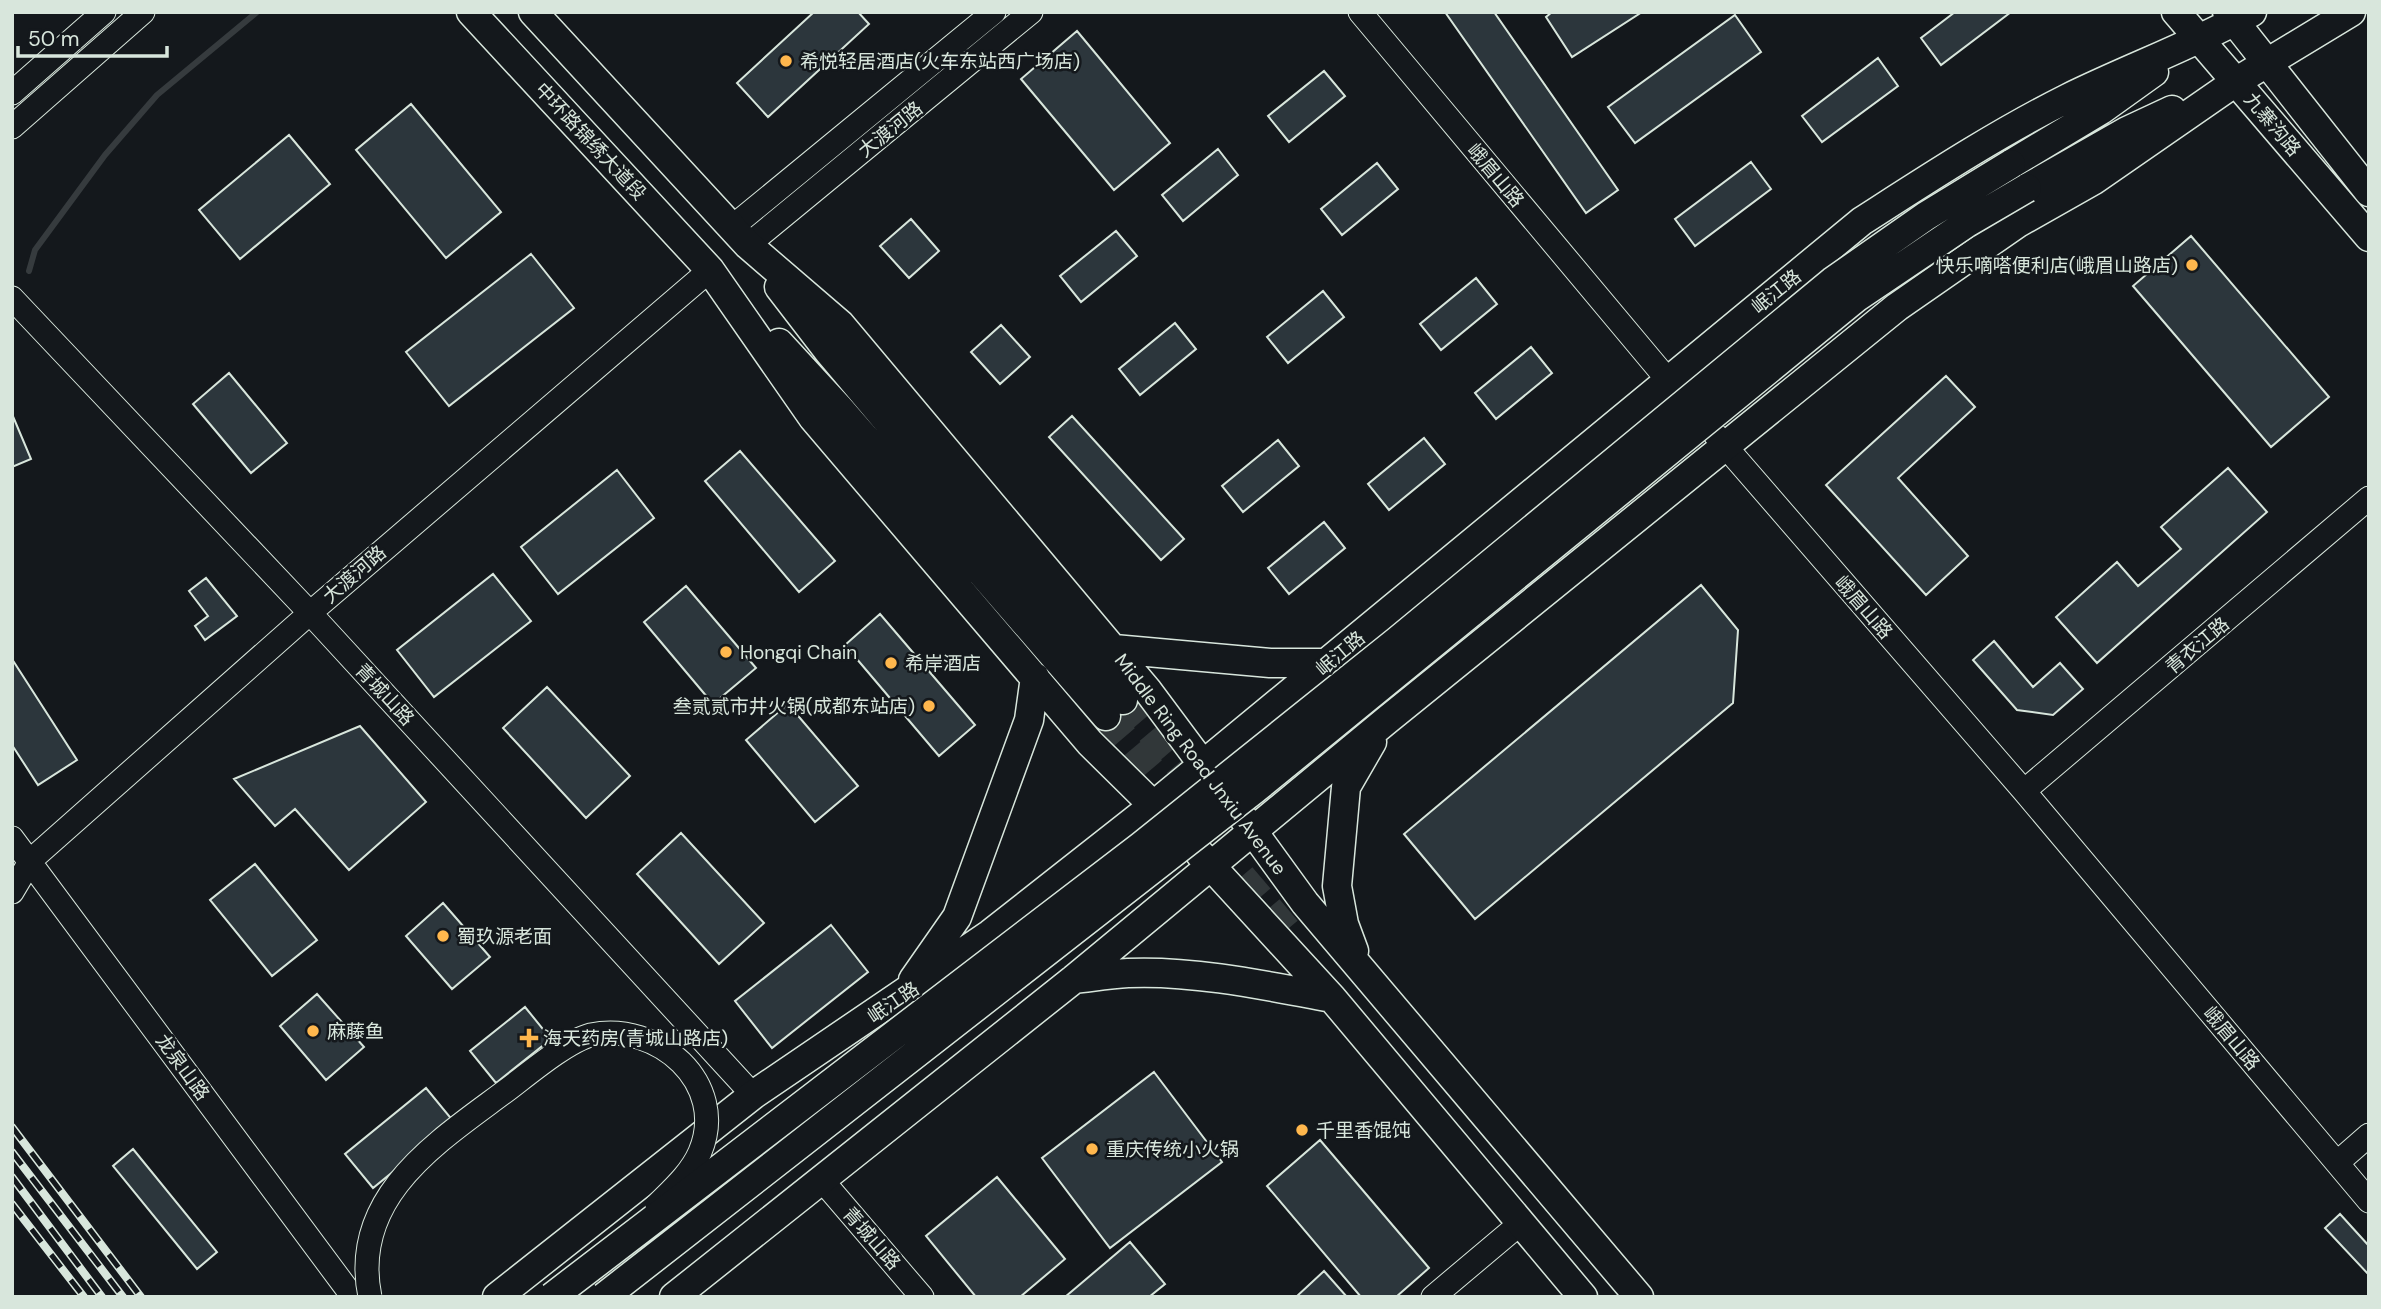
<svg xmlns="http://www.w3.org/2000/svg" width="2381" height="1309" font-family="'DM Sans','Noto Sans SC',sans-serif">
	<style>
		.lines { fill: none; stroke-linecap: round; stroke-linejoin: round }
		.stream { stroke: #363b3e; stroke-width: 6 }
		.building { fill: #2c363c; stroke: #d8e6dc; stroke-width: 2 }
		.major-tunnel { stroke: #313739; stroke-width: 28; stroke-dasharray: 28 14; stroke-linecap: butt }
		.minor-casing { stroke: #d8e6dc; stroke-width: 25 }
		.major-casing { stroke: #d8e6dc; stroke-width: 31 }
		.minor { stroke: #14181c; stroke-width: 23 }
		.major { stroke: #14181c; stroke-width: 28 }
		.rail-casing { stroke: #d8e6dc; stroke-width: 8 }
		.rail { stroke: #14181c; stroke-width: 5; stroke-dasharray: 16; stroke-linecap: butt }
		.minor-bridge-casing { stroke: #d8e6dc; stroke-width: 25; stroke-linecap: butt }
		.major-bridge-casing { stroke: #d8e6dc; stroke-width: 31; stroke-linecap: butt }
		.minor-bridge { stroke: #14181c; stroke-width: 23 }
		.major-bridge { stroke: #14181c; stroke-width: 28 }
		.poi-dot { fill: #ffb74d; stroke: #14181c; stroke-width: 2.5 }
		.labels { text-anchor: middle; stroke-width: 5; stroke-linejoin: round; paint-order: stroke }
		.poi-label { font-size: 19px; fill: #d8e6dc; stroke: #14181c; text-anchor: start }
		.street-label { font-size: 19px; fill: #d8e6dc; stroke: #14181c }
	</style>
	<rect width="100%" height="100%" fill="#14181c"/>
	<g class="lines">
		<path class="stream" d="M29 271 35 250 105 155 157 95 257 12"/>
	</g>
	<path class="building" d="M814 12H858L869 24 768 117 737 83Z
		M1445 12H1494L1618 190 1586 213Z
		M1552 12H1642L1572 57 1546 17Z
		M1955 12H2011L1941 65 1921 38Z
		M1735 15 1761 52 1635 143 1608 107Z
		M1077 31 1170 143 1114 190 1021 79Z
		M1878 58 1898 86 1822 142 1802 116Z
		M1324 71 1345 96 1289 142 1268 116Z
		M411 104 501 212 446 258 356 150Z
		M289 135 330 184 240 259 199 210Z
		M1218 149 1238 175 1183 221 1162 195Z
		M1751 162 1771 189 1695 246 1675 219Z
		M1377 163 1398 189 1342 235 1321 209Z
		M911 219 939 251 909 278 880 246Z
		M1116 231 1137 256 1081 302 1060 276Z
		M2191 236 2329 397 2271 447 2133 286Z
		M531 254 574 308 449 406 406 352Z
		M1476 278 1497 304 1441 350 1420 324Z
		M1323 291 1344 317 1288 363 1267 337Z
		M1175 323 1196 349 1140 395 1119 369Z
		M1001 325 1030 357 1000 384 971 352Z
		M1531 347 1552 373 1496 419 1475 393Z
		M229 373 287 443 251 473 193 404Z
		M1946 376 1975 407 1898 478 1968 556 1926 595 1826 485Z
		M12 414 31 459 12 467Z
		M1072 416 1184 539 1161 560 1049 437Z
		M1424 438 1445 464 1389 510 1368 484Z
		M1278 440 1299 466 1243 512 1222 486Z
		M740 451 835 561 799 592 705 481Z
		M2228 468 2267 512 2097 663 2056 617 2117 562 2138 586 2181 549 2161 527Z
		M617 470 654 518 558 594 521 547Z
		M1324 522 1345 548 1289 594 1268 568Z
		M493 574 531 621 434 697 397 650Z
		M206 578 237 616 205 640 195 626 208 616 189 591Z
		M1701 585 1738 630 1733 703 1475 919 1404 834Z
		M686 586 756 668 713 704 644 622Z
		M880 614 975 725 939 756 845 645Z
		M1994 641 2033 687 2060 663 2083 689 2053 715 2017 710 1973 660Z
		M12 659 77 760 38 785 12 745Z
		M547 687 630 776 586 818 503 728Z
		M788 704 858 786 815 822 746 740Z
		M360 726 426 802 349 870 295 809 275 826 234 779Z
		M681 833 764 923 719 964 637 874Z
		M255 864 317 940 272 976 210 900Z
		M443 903 490 957 452 989 406 936Z
		M831 925 868 972 772 1048 735 1001Z
		M317 994 364 1047 326 1080 280 1026Z
		M525 1007 551 1039 496 1083 470 1051Z
		M1154 1072 1222 1162 1110 1248 1042 1158Z
		M426 1088 454 1122 373 1188 345 1154Z
		M1320 1140 1429 1268 1396 1297H1361L1267 1186Z
		M133 1149 217 1252 197 1269 113 1166Z
		M997 1177 1065 1259 1020 1297H976L926 1236Z
		M2340 1214 2369 1246V1275L2325 1228Z
		M1130 1242 1165 1284 1149 1297H1065Z
		M1324 1271 1347 1297H1296Z"/>
	<g class="lines">
		<path class="major-tunnel" d="M1123 700 1258 859
			M1106 716 1294 938"/>
		<defs>
			<path id="minor" d="M1360 12 1667 379 2024 791 2369 1201
				M12 93 104 12
				M12 127 143 12
				M731 228 994 12
				M748 245 1031 12
				M12 298 310 613 753 1095
				M2024 791 2369 498
				M12 838 353 1297
				M12 892 31 860 310 613 710 270
				M2337 1163 2369 1135
				M821 1179 922 1297
				M1433 1297 1522 1222"/>
			<path id="major" d="M471 12 710 270 813 418 1090 743 1167 819
				M533 12 748 245 840 324 1148 691 1215 781
				M2176 12 2369 237
				M2227 12 2369 192
				M2011 164 2101 110 2154 72
				M2027 188 2127 131 2172 110
				M779 287 829 352 1123 700
				M779 343 838 407 1106 716
				M1114 649 1270 663H1328
				M1244 819 1305 903 1639 1297
				M1200 854 1332 998 1583 1297
				M1354 951 1344 924 1337 886 1346 787 1372 742
				M1074 979C1092 977 1110 974 1128 973 1193 970 1268 986 1332 998
				M913 980 957 917 1029 720 1035 677
				M497 1297 753 1095 990 934 1154 805 1862 221C1929 178 1996 134 2068 98 2129 68 2193 45 2252 12
				M674 1297 1074 979 1387 720 1897 307 2018 223 2094 180 2237 81 2351 12"/>
		</defs>
		<use href="#minor" class="minor-casing"/>
		<use href="#major" class="major-casing"/>
		<use href="#minor" class="minor"/>
		<use href="#major" class="major"/>
		<defs>
			<path id="rail" d="M12 1127 141 1297
				M12 1152 123 1297
				M12 1177 102 1297
				M12 1204 84 1297"/>
		</defs>
		<use href="#rail" class="rail-casing"/>
		<use href="#rail" class="rail"/>
		<defs>
			<path id="minor-bridge" d="M370 1297C349 1196 439 1141 507 1090 527 1075 567 1041 591 1035 657 1021 729 1083 700 1152 691 1173 673 1189 657 1205"/>
			<path id="major-bridge" d="M552 1297 1141 846 1397 641 1833 281 1926 216 2011 164
				M604 1297 1255 789 1856 298 1967 223 2027 188"/>
		</defs>
		<use href="#minor-bridge" class="minor-bridge-casing"/>
		<use href="#major-bridge" class="major-bridge-casing"/>
		<use href="#minor-bridge" class="minor-bridge"/>
		<use href="#major-bridge" class="major-bridge"/>
	</g>
	<g class="poi-dot">
		<circle cx="786" cy="61" r="7"/>
		<circle cx="2192" cy="265" r="7"/>
		<circle cx="726" cy="652" r="7"/>
		<circle cx="891" cy="663" r="7"/>
		<circle cx="929" cy="706" r="7"/>
		<circle cx="443" cy="936" r="7"/>
		<circle cx="313" cy="1031" r="7"/>
		<path d="M525.5 1027.5h7v7h7v7h-7v7h-7v-7h-7v-7h7z"/>
		<circle cx="1302" cy="1130" r="7"/>
		<circle cx="1092" cy="1149" r="7"/>
	</g>
	<g class="labels">
		<g class="poi-label">
			<text x="800" y="68">希悦轻居酒店(火车东站西广场店)</text>
			<text x="2178" y="272" text-anchor="end">快乐嘀嗒便利店(峨眉山路店)</text>
			<text x="740" y="659">Hongqi Chain</text>
			<text x="905" y="670">希岸酒店</text>
			<text x="915" y="713" text-anchor="end">叁贰贰市井火锅(成都东站店)</text>
			<text x="457" y="943">蜀玖源老面</text>
			<text x="327" y="1038">麻藤鱼</text>
			<text x="543" y="1045">海天药房(青城山路店)</text>
			<text x="1316" y="1137">千里香馄饨</text>
			<text x="1106" y="1156">重庆传统小火锅</text>
		</g>
		<g class="street-label">
			<text transform="translate(2273 124) rotate(50)" y="7">九寨沟路</text>
			<text transform="translate(890 129) rotate(-39)" y="7">大渡河路</text>
			<text transform="translate(591 141) rotate(47)" y="7">中环路锦绣大道段</text>
			<text transform="translate(1496 175) rotate(50)" y="7">峨眉山路</text>
			<text transform="translate(1776 291) rotate(-39)" y="7">岷江路</text>
			<text transform="translate(354 574) rotate(-41)" y="7">大渡河路</text>
			<text transform="translate(1864 607) rotate(49)" y="7">峨眉山路</text>
			<text transform="translate(2197 645) rotate(-40)" y="7">青衣江路</text>
			<text transform="translate(1340 653) rotate(-40)" y="7">岷江路</text>
			<text transform="translate(385 694) rotate(47)" y="7">青城山路</text>
			<text transform="translate(1201 764) rotate(53)" y="7">Middle Ring Road Jnxiu Avenue</text>
			<text transform="translate(893 1002) rotate(-34)" y="7">岷江路</text>
			<text transform="translate(2232 1038) rotate(50)" y="7">峨眉山路</text>
			<text transform="translate(183 1067) rotate(54)" y="7">龙泉山路</text>
			<text transform="translate(872 1238) rotate(49)" y="7">青城山路</text>
		</g>
	</g>
	<rect width="2381" height="1309" fill="none" stroke="#d8e6dc" stroke-width="28"/>
	<path d="M18 46v10h149v-10" fill="none" stroke="#d8e6dc" stroke-width="3.5"/>
	<text x="28" y="46" font-size="21" fill="#d8e6dc" stroke="#14181c" stroke-width="5" paint-order="stroke">50 m</text>
</svg>
